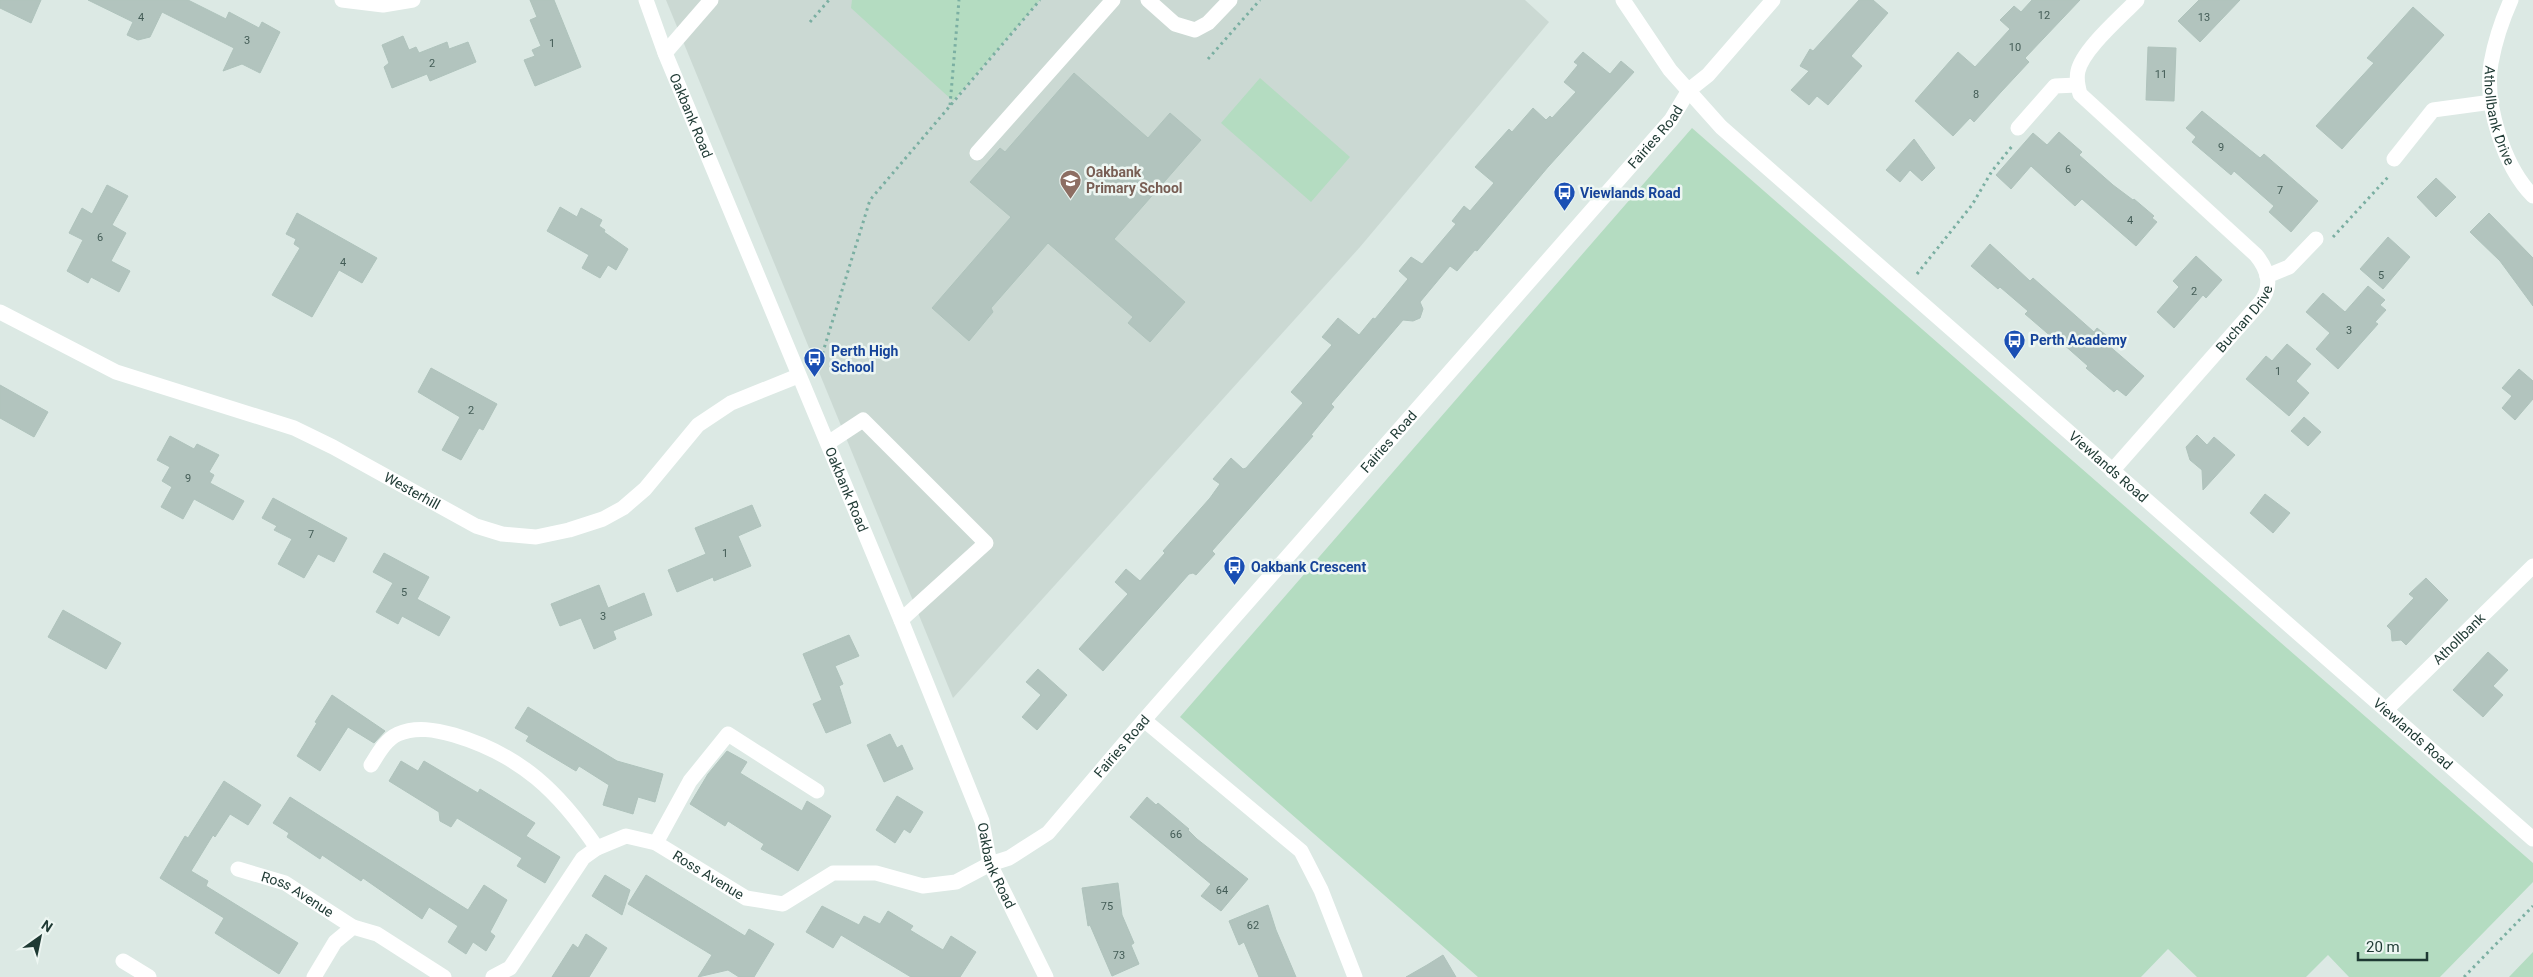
<svg xmlns="http://www.w3.org/2000/svg" width="2533" height="977" font-family="Roboto,sans-serif">
	<style>
		.built { fill: #cbd9d3 }
		.green { fill: #b4dcc1 }
		.building { fill: #b2c4be; stroke: #afc3bc }
		.lines { fill: none; stroke-linecap: round; stroke-linejoin: round }
		.path { stroke: #7bafa2; stroke-width: 3; stroke-dasharray: 2.5 4; stroke-linecap: butt }
		.minor { stroke: #fff; stroke-width: 15 }
		.labels { text-anchor: middle; stroke-width: 5; stroke-linejoin: round; paint-order: stroke }
		.number-label { font-size: 11px; fill: #435c56 }
		.street-label { font-size: 14px; fill: #1e3933; stroke: #edf6f2 }
		.education-label { font-size: 14px; font-weight: bold; fill: #785e54; stroke: #edf6f2; text-anchor: start }
		.transit-label { font-size: 14px; font-weight: bold; fill: #164399; stroke: #edf6f2; text-anchor: start }
	</style>
	<rect width="100%" height="100%" fill="#dce9e4"/>
	<path class="built" d="M666 0H1525L1549 22 1360 247 953 698Z"/>
	<path class="green" d="M852 0H1040L953 101 851 8Z
		M1260 78 1350 157 1311 202 1221 123Z
		M1692 128 2533 863V882L2440 977H2349L2328 955 2306 977H2197L2168 949 2141 977H1478L1180 717Z
		M2533 952V977H2509Z"/>
	<path class="building" d="M0 0H41L31 23 0 8Z
		M88 0H188L226 19 229 12 259 28 262 22 280 32 260 73 242 64 223 71 234 48 162 12 150 37 138 40 127 35 133 22Z
		M530 0H554L581 67 535 86 524 60 535 56 532 50 541 46 530 20 537 17Z
		M1859 0H1873L1888 13 1851 56 1862 66 1828 105 1817 96 1809 105 1791 90 1809 71 1800 66 1810 49 1813 51Z
		M2032 0H2080L2025 58 2029 62 2001 92 1974 122 1970 118 1953 136 1915 101 1958 52 1975 67 2010 29 2000 20 2014 6 2021 12Z
		M2199 0H2240L2200 42 2178 21Z
		M2413 7 2444 35 2342 149 2316 126 2374 63 2367 58Z
		M403 36 409 50 416 47 419 53 447 42 449 49 468 42 476 62 430 81 427 74 392 88 384 67 389 63 382 45Z
		M2148 47 2176 48 2174 101 2146 100Z
		M1583 52 1610 74 1621 61 1634 72 1548 167 1477 251 1475 250 1457 271 1450 266 1420 302 1423 309 1420 318 1413 321 1403 320 1331 404 1334 407 1311 435 1313 436 1212 551 1215 554 1196 575 1193 573 1189 574 1103 671 1079 649 1128 594 1115 582 1126 569 1140 581 1165 553 1163 551 1210 498 1220 484 1213 479 1231 458 1243 469 1246 468 1303 403 1291 392 1332 345 1322 337 1338 318 1359 335 1373 318 1375 319 1408 279 1399 271 1411 257 1422 264 1456 224 1452 221 1464 206 1470 211 1494 183 1475 167 1509 129 1512 132 1533 108 1546 120 1550 116 1552 118 1576 92 1564 82 1578 65 1574 62Z
		M1074 73 1148 138 1170 113 1201 140 1114 239 1185 302 1150 342 1128 323 1133 317 1048 243 991 308 993 312 969 341 932 308 1011 217 970 182 1000 148 1005 152Z
		M2202 111 2260 158 2264 154 2318 201 2291 232 2269 212 2274 206 2234 171 2231 175 2192 142 2196 137 2186 128Z
		M2059 132 2082 152 2079 155 2113 185 2133 200 2134 199 2154 216 2152 218 2157 222 2136 246 2082 199 2075 206 2031 166 2011 189 1996 175 2033 133 2047 145Z
		M1914 139 1935 168 1922 181 1910 170 1900 182 1886 170Z
		M2436 178 2456 197 2436 217 2417 197Z
		M107 185 128 196 112 225 126 233 111 261 130 271 119 292 91 277 88 283 67 271 83 240 69 233 82 208 92 214Z
		M560 207 577 217 581 208 602 220 599 226 605 230 604 232 628 249 616 270 608 265 600 278 582 268 589 255 547 231Z
		M297 213 377 258 362 283 339 270 312 317 272 295 300 248 294 244 296 239 286 234Z
		M2489 213 2533 258V306L2500 261 2470 232Z
		M2388 237 2410 257 2383 289 2360 269Z
		M1990 244 2030 281 2033 278 2094 332 2097 328 2111 339 2107 344 2144 376 2126 396 2117 389 2114 392 2086 368 2088 366 2062 343 2061 345 2025 314 2028 311 2000 287 1998 289 1971 266Z
		M2196 256 2222 280 2206 298 2203 295 2174 328 2157 312 2179 287 2173 281Z
		M2368 286 2385 300 2380 305 2386 310 2375 322 2378 324 2338 369 2316 349 2330 333 2306 312 2323 293 2345 312Z
		M2287 344 2311 364 2296 381 2309 393 2289 416 2246 379 2266 356 2272 361Z
		M431 368 497 404 483 430 479 428 461 460 442 450 460 417 418 392Z
		M2519 369 2533 381V399L2515 420 2502 408 2512 396 2502 388Z
		M0 385 48 412 34 437 0 418Z
		M2304 417 2321 432 2308 446 2291 431Z
		M2197 435 2207 445 2214 437 2235 455 2203 490 2202 470 2190 460 2186 447Z
		M170 436 194 449 197 444 219 455 209 472 214 475 210 483 244 501 233 520 194 499 183 519 161 507 172 487 162 481 170 467 157 460Z
		M2265 494 2290 513 2273 533 2250 513Z
		M273 498 347 538 334 562 318 554 304 578 278 564 292 539 274 530 277 526 262 518Z
		M752 505 761 526 738 536 751 566 714 581 713 577 677 592 668 570 706 554 695 528Z
		M384 553 429 577 417 599 450 617 439 636 402 616 398 624 376 612 393 583 373 572Z
		M2426 578 2448 600 2406 645 2401 640 2392 641 2391 630 2387 626 2414 598 2409 594Z
		M599 585 608 608 644 593 652 615 613 631 616 639 594 649 581 618 560 626 551 604Z
		M63 610 121 643 106 669 48 637Z
		M849 635 859 656 835 666 843 684 839 686 851 723 826 733 813 704 822 700 803 654Z
		M2488 652 2508 670 2493 686 2503 695 2483 717 2453 690Z
		M1038 669 1067 695 1037 730 1022 717 1041 695 1026 682Z
		M332 695 385 731 374 743 348 727 320 771 297 756 317 723 315 722Z
		M528 707 617 761 663 774 655 802 638 797 633 814 603 805 609 785 579 766 576 771 526 741 529 736 515 728Z
		M890 734 897 748 902 745 913 769 884 782 867 745Z
		M727 751 747 762 740 773 802 811 807 801 831 816 798 871 761 849 764 844 728 821 725 826 690 804 708 774Z
		M401 761 418 771 424 761 478 793 480 789 535 823 526 836 560 857 545 883 517 866 522 858 457 818 451 827 440 821 439 812 389 781Z
		M224 781 261 805 248 825 230 814 215 837 213 835 191 871 208 881 206 886 298 943 279 974 215 933 224 918 160 878 185 836 188 838Z
		M897 796 923 812 910 833 904 829 895 843 876 830Z
		M290 797 468 910 484 885 507 900 490 932 495 936 486 951 473 942 466 954 448 942 458 926 429 907 422 919 363 878 361 881 322 855 320 859 287 837 289 833 273 823Z
		M1147 797 1156 805 1158 803 1189 829 1188 830 1197 839 1248 879 1221 911 1201 896 1211 884 1130 817Z
		M605 875 630 890 622 915 592 896Z
		M646 875 745 936 749 929 774 944 754 977H739L728 970 698 977 712 955 628 904Z
		M1118 883 1122 915 1134 943 1131 945 1139 964 1112 976 1090 925 1088 926 1082 888Z
		M1268 905 1276 930 1296 977H1259L1244 942 1239 945 1229 921Z
		M822 906 859 925 864 916 880 924 888 911 913 926 910 930 943 950 951 936 976 952 960 977H911L841 935 833 948 806 932Z
		M586 934 607 948 589 977H552L573 944 578 948Z
		M1443 955 1456 977H1406L1427 965Z"/>
	<g class="lines">
		<path class="path" d="M810 22 829 0
			M1208 59 1260 0
			M950 105 959 0
			M2333 237 2388 177
			M1917 274 1972 205 1992 171 2013 145
			M813 362 822 355 870 200 1040 0
			M2464 977 2533 906"/>
		<g class="minor">
			<path d="M342 0 383 5 413 0"/>
			<path id="s1" d="M646 0 665 53 901 620 982 821 990 864 1046 977"/>
			<path d="M1148 0 1175 24 1195 30 1208 23 1230 0"/>
			<path id="s2" d="M1623 0 1670 70 1721 127 2533 839"/>
			<path id="s3" d="M2511 0C2502 20 2495 41 2491 63 2484 104 2504 167 2533 196"/>
			<path d="M665 53 711 0"/>
			<path d="M2018 128 2055 86 2077 85"/>
			<path d="M977 153 1113 0"/>
			<path d="M2394 159 2433 110 2492 102"/>
			<path d="M2267 276 2289 267 2316 239"/>
			<path id="s4" d="M0 312 116 372 294 428 333 447 476 526 502 534 536 537 569 530 603 519 623 508 645 489 698 425 731 403 798 376"/>
			<path d="M828 443 863 420 986 543 901 620"/>
			<path id="s5" d="M2112 471 2259 304C2273 287 2269 271 2256 255L2080 94C2078 87 2076 79 2078 71 2083 49 2121 17 2137 0"/>
			<path id="s6" d="M2386 710 2533 566"/>
			<path d="M1144 720 1301 851 1321 890 1355 977"/>
			<path d="M371 765C378 754 385 740 398 734 416 726 436 730 454 735 521 755 559 792 597 848"/>
			<path d="M656 843 690 781 728 734 817 791"/>
			<path id="s7" d="M238 869 285 883 353 927"/>
			<path d="M123 961 149 977"/>
			<path d="M314 977 335 942 353 927 377 934 444 977"/>
			<path id="s8" d="M493 977 510 968 583 858 597 848 626 836 656 843 746 898 783 904 833 873H876L923 886 956 882 990 864 1009 858 1048 833 1144 720 1671 120 1689 90 1708 75 1773 0"/>
		</g>
	</g>
	<defs>
		<symbol id="school-pin" viewBox="-11 -11 22 30"><path d="M0 17L-7.5 6A9.5 9.5 0 1 1 7.5 6Z" fill="#8d6e63" stroke="#edf6f2"/><path d="M0-5L7-2L0 1L-7-2ZM-4 1L0 2.5L4 1V4Q0 6-4 4Z" fill="#fff"/></symbol>
		<symbol id="bus-pin" viewBox="-11 -11 22 30"><path d="M0 17L-7.5 6A9.5 9.5 0 1 1 7.5 6Z" fill="#1a4fb4" stroke="#edf6f2"/><path d="M-5-6H5V4H4V6H2V4H-2V6H-4V4H-5ZM-3.5-4V0h7V-4ZM-3.5 1.2v1.5H-2V1.2ZM2 1.2v1.5H3.5V1.2Z" fill="#fff"/></symbol>
	</defs>
	<g fill-rule="evenodd">
		<use href="#school-pin" x="1058" y="168" width="25" height="34"/>
		<use href="#bus-pin" x="1552" y="180" width="25" height="34"/>
		<use href="#bus-pin" x="2002" y="328" width="25" height="34"/>
		<use href="#bus-pin" x="802" y="346" width="25" height="34"/>
		<use href="#bus-pin" x="1222" y="554" width="25" height="34"/>
	</g>
	<g class="labels">
		<g class="number-label">
			<text x="2044" y="19">12</text>
			<text x="141" y="21">4</text>
			<text x="2204" y="21">13</text>
			<text x="247" y="44">3</text>
			<text x="552" y="47">1</text>
			<text x="2015" y="51">10</text>
			<text x="432" y="67">2</text>
			<text x="2161" y="78">11</text>
			<text x="1976" y="98">8</text>
			<text x="2221" y="151">9</text>
			<text x="2068" y="173">6</text>
			<text x="2280" y="194">7</text>
			<text x="2130" y="224">4</text>
			<text x="100" y="241">6</text>
			<text x="343" y="266">4</text>
			<text x="2381" y="279">5</text>
			<text x="2194" y="295">2</text>
			<text x="2349" y="334">3</text>
			<text x="2278" y="375">1</text>
			<text x="471" y="414">2</text>
			<text x="188" y="482">9</text>
			<text x="311" y="538">7</text>
			<text x="725" y="557">1</text>
			<text x="404" y="596">5</text>
			<text x="603" y="620">3</text>
			<text x="1176" y="838">66</text>
			<text x="1222" y="894">64</text>
			<text x="1107" y="910">75</text>
			<text x="1253" y="929">62</text>
			<text x="1119" y="959">73</text>
		</g>
		<g class="street-label">
			<text dy="5" stroke="none"><textPath href="#s1" startOffset="124">Oakbank Road</textPath></text>
			<text dy="5" stroke="none"><textPath href="#s3" startOffset="120">Athollbank Drive</textPath></text>
			<text dy="5" stroke="none"><textPath href="#s8" startOffset="1586">Fairies Road</textPath></text>
			<text dy="5" stroke="none"><textPath href="#s5" startOffset="202">Buchan Drive</textPath></text>
			<text dy="5" stroke="none"><textPath href="#s8" startOffset="1181">Fairies Road</textPath></text>
			<text dy="5" stroke="none"><textPath href="#s2" startOffset="676">Viewlands Road</textPath></text>
			<text dy="5" stroke="none"><textPath href="#s1" startOffset="529">Oakbank Road</textPath></text>
			<text dy="5" stroke="none"><textPath href="#s4" startOffset="451">Westerhill</textPath></text>
			<text dy="5" stroke="none"><textPath href="#s6" startOffset="102">Athollbank</textPath></text>
			<text dy="5" stroke="none"><textPath href="#s2" startOffset="1081">Viewlands Road</textPath></text>
			<text dy="5" stroke="none"><textPath href="#s8" startOffset="776">Fairies Road</textPath></text>
			<text dy="5" stroke="none"><textPath href="#s1" startOffset="934">Oakbank Road</textPath></text>
			<text dy="5" stroke="none"><textPath href="#s8" startOffset="292">Ross Avenue</textPath></text>
			<text dy="5" stroke="none"><textPath href="#s7" startOffset="65">Ross Avenue</textPath></text>
		</g>
		<g class="education-label">
			<text x="1086" y="177">Oakbank<tspan x="1086" dy="16">Primary School</tspan></text>
		</g>
		<g class="transit-label">
			<text x="1580" y="198">Viewlands Road</text>
			<text x="2030" y="345">Perth Academy</text>
			<text x="831" y="356">Perth High<tspan x="831" dy="16">School</tspan></text>
			<text x="1251" y="572">Oakbank Crescent</text>
		</g>
	</g>
	<g transform="translate(40 937) rotate(33)" stroke="#edf6f2" stroke-width="4" paint-order="stroke">
	<path d="M0-4L9 19L0 12L-9 19Z" fill="#1e3933"/>
	<text y="-8" font-size="14" font-weight="bold" text-anchor="middle" fill="#1e3933">N</text>
	</g>
	<path d="M2358 952v8h69v-8" fill="none" stroke="#1e3933" stroke-width="2.5"/>
	<text x="2366" y="952" font-size="15" fill="#1e3933" stroke="#edf6f2" stroke-width="4" paint-order="stroke">20 m</text>
</svg>
